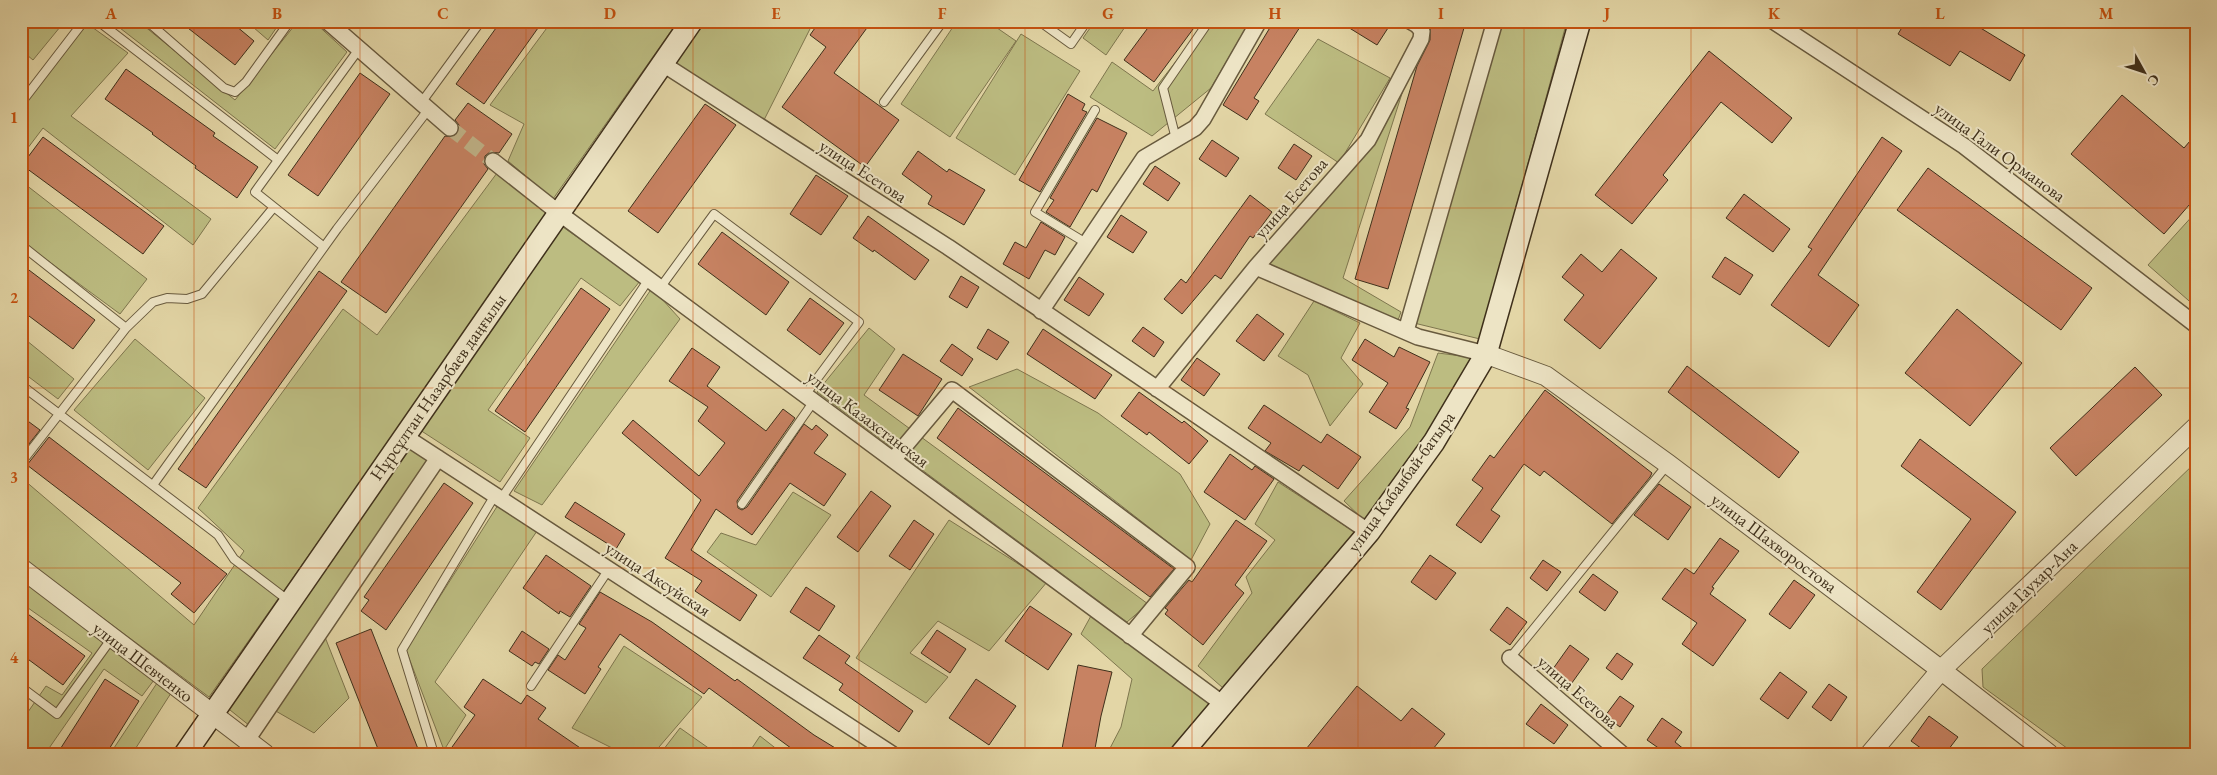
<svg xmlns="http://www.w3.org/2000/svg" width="2217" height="775" font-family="'EB Garamond',serif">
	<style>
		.green { fill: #bcbc81; stroke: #7e764e }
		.building { fill: #c78262; stroke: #3f301b }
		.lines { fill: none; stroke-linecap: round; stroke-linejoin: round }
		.minor-tunnel { stroke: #c2b58a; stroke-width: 15; stroke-dasharray: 15 8; stroke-linecap: butt }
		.service-casing { stroke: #685a3e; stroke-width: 10 }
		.minor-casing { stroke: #685a3e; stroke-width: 18 }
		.tertiary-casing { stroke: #685a3e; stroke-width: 21 }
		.secondary-casing { stroke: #3f301b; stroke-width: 24 }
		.service { stroke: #ede4c5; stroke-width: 8 }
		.minor { stroke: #ede4c5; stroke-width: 15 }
		.tertiary { stroke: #ede4c5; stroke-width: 19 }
		.secondary { stroke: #ede4c5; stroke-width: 21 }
		.grid { fill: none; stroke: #c6510f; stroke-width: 1; stroke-opacity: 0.55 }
		.labels { text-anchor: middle; stroke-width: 4; stroke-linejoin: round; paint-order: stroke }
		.street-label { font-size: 18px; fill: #3f301b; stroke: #ede4c5 }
		.neatline { fill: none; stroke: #c6510f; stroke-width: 2 }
		.grid-label { font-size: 16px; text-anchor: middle; font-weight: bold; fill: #c6510f }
	</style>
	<rect width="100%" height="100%" fill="#e3d6a6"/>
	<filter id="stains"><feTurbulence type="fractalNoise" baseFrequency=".004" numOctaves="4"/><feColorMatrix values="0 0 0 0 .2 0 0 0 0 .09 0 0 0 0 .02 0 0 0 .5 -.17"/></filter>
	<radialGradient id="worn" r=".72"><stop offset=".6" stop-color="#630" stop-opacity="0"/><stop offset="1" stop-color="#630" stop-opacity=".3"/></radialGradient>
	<path class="green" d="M21 21H65L33 60 21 50Z
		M111 21H138L235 100 298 21H313L347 52 275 149Z
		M246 21H281L268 40Z
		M552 21H678L553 199 508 161 524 124 490 105Z
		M700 21H814L764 120 672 61Z
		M957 21H987L1016 41 950 137 901 104Z
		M1095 21H1129L1106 55 1083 38Z
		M1207 21H1250L1211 88 1152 136 1090 97 1112 62 1153 91Z
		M1501 21H1567L1480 339 1414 323Z
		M85 22 128 53 71 116 211 219 193 245 43 128 21 157V106Z
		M1021 34 1080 71 1015 175 956 138Z
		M1318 39 1390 78 1339 163 1265 114Z
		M1405 84 1343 278 1401 312 1397 323 1263 265Z
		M497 173 548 215 209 697 21 557V483L24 480 194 625 244 551 198 508 343 309 377 335Z
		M21 181 147 279 120 314 21 241Z
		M2196 212V307L2148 265Z
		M560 225 640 281 620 306 581 278 488 410 530 438 500 482 420 430Z
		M652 288 680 319 542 505 514 491Z
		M1314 301 1360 323 1341 358 1363 384 1330 426 1308 375 1278 356Z
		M869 328 895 349 864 395 1148 604 1127 622 817 392Z
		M21 336 74 379 58 399 21 371Z
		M135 339 205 398 148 470 74 410Z
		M1438 353 1477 358 1368 524 1344 501 1410 427Z
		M1017 369 1098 413 1180 474 1210 524 1191 560 969 387Z
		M403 443 430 462 250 726 225 706Z
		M2196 462V754H2075L1983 687 1982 669Z
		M1278 482 1356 533 1223 688 1198 666 1252 593 1246 577 1275 540 1255 524Z
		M793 492 831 515 771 597 707 552 721 533 756 545Z
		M498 505 537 531 435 682 466 715 444 750 406 650Z
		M949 520 1047 582 989 651 938 621 910 653 948 677 926 703 856 658Z
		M21 578 154 680 142 696 104 669 45 754H30L21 749V722L46 686 62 695 92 653 21 603Z
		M1092 614 1213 705 1170 754H1107L1121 727 1132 679 1081 634Z
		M325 637 349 698 314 733 274 710Z
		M624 646 702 697 653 754H624L572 728Z
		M159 680 173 690 132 754H110Z
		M680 728 717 754H660Z
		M760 736 783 754H748Z"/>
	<path class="building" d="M179 21H230L254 41 235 65Z
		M501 21H543L484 104 456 84Z
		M820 21H872L834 73 899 120 865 167 782 107 826 47 810 35Z
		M1153 21H1199L1154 82 1124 60Z
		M1274 21H1290L1300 27 1254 98 1259 101 1247 120 1223 105Z
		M1338 21H1378L1388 28 1377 45Z
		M1430 21H1466L1388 289 1355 279 1417 66 1430 40Z
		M1906 21H1969L2025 55 2010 81 1960 51 1950 66 1898 34Z
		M1709 51 1792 118 1772 143 1721 102 1663 175 1668 180 1632 224 1595 195Z
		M126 69 215 133 213 136 258 167 237 198 195 168 196 166 152 134 153 133 105 99Z
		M360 73 390 94 318 196 288 175Z
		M1068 94 1085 104 1082 110 1087 112 1040 192 1019 180Z
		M2122 95 2184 148 2196 134V197L2164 234 2071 154Z
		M468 103 512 134 499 153 490 152 485 156 484 164 488 169 386 313 341 282 445 136 453 137 457 134 459 125 455 120Z
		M705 104 736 125 658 233 628 211Z
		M1097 118 1127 133 1097 192 1092 189 1070 227 1046 212 1054 200 1050 198Z
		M43 137 164 226 143 254 22 165Z
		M1882 137 1902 151 1818 275 1859 305 1829 347 1771 305 1812 249 1808 247Z
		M1212 140 1239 158 1226 177 1199 159Z
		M1294 144 1312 156 1296 180 1278 168Z
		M918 151 947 172 949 169 985 190 964 225 928 204 932 196 902 174Z
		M1155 166 1180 183 1168 201 1143 184Z
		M1928 168 2092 288 2061 330 1897 210Z
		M816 175 848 196 821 235 790 214Z
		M1744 194 1790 229 1773 252 1726 218Z
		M1250 195 1272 212 1253 238 1250 236 1221 279 1215 275 1182 314 1164 299 1181 279 1186 283Z
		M1121 215 1147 232 1133 253 1107 237Z
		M868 216 929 260 915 280 874 250 873 252 853 238Z
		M1041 222 1065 237 1055 255 1045 250 1029 279 1003 264 1015 242 1026 248Z
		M722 232 789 282 766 315 698 264Z
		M1621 249 1657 278 1600 349 1564 320 1584 295 1562 277 1581 254 1602 272Z
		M1725 257 1753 275 1740 295 1712 277Z
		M21 264 95 320 73 349 21 310Z
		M319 271 347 291 206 488 178 469Z
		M961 276 979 287 967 308 949 297Z
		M1079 277 1104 294 1089 316 1064 300Z
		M581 288 610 309 525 432 495 411Z
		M810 298 844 323 820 355 787 330Z
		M1957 309 2022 363 1970 426 1905 373Z
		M1257 314 1284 334 1264 361 1236 341Z
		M1143 327 1164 342 1154 357 1132 341Z
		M988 329 1009 342 997 360 977 348Z
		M1043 329 1112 375 1095 399 1027 354Z
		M1365 339 1394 357 1399 347 1430 362 1406 408 1409 409 1396 429 1369 412 1388 383 1352 360Z
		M952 344 973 359 962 376 940 361Z
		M692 348 720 367 707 386 766 431 783 409 795 418 737 501 738 508 742 510 747 507 804 424 812 430 816 425 828 435 814 453 846 474 824 506 790 483 752 535 716 509 691 550 757 595 740 621 695 591 702 581 665 558 701 500 622 433 633 420 699 476 725 443 698 421 708 407 669 381Z
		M903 354 942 379 918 416 879 390Z
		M1197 358 1220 374 1204 396 1181 380Z
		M1687 366 1799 452 1779 478 1668 392Z
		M2135 367 2162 395 2076 476 2050 448Z
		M1545 390 1652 473 1650 477 1612 524 1544 471 1540 476 1524 464 1491 510 1500 516 1481 543 1456 525 1483 488 1472 480 1490 455 1494 458Z
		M1139 392 1182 423 1184 421 1208 441 1189 464 1149 432 1147 435 1121 416Z
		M1264 405 1321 443 1327 434 1361 457 1338 489 1303 465 1299 471 1265 451 1271 443 1248 428Z
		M958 408 1174 569 1150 597 937 438Z
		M21 416 40 430 21 454Z
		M49 437 227 574 194 613 171 594 181 583 27 465Z
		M1920 439 2016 512 1941 610 1917 592 1971 519 1901 466Z
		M1230 454 1252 470 1255 466 1274 479 1245 520 1204 492Z
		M444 483 473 503 386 630 361 611 369 600 364 597Z
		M1659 484 1691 507 1668 540 1634 515Z
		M871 491 891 506 858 552 837 537Z
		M575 502 625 534 616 549 565 517Z
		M914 520 934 534 910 570 889 556Z
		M1236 520 1267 541 1235 585 1244 593 1203 645 1165 614 1168 610 1165 608 1189 580 1192 582Z
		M1720 538 1739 551 1712 587 1714 588 1710 594 1746 620 1713 666 1682 644 1697 623 1662 599 1685 568 1694 574Z
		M546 555 591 586 570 617 560 611 559 614 523 588Z
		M1430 555 1456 573 1436 600 1411 582Z
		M1543 560 1561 572 1547 591 1530 578Z
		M1593 574 1618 592 1605 611 1579 592Z
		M1794 580 1815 595 1790 629 1769 614Z
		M806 587 835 606 819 631 790 612Z
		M600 592 652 622 735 681 737 679 814 735 845 754H799L709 688 704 694 620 634 598 667 601 669 585 694 548 670 558 655 565 660 586 628 579 624Z
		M1030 606 1072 634 1048 670 1005 641Z
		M1507 607 1527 622 1510 645 1490 630Z
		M21 609 85 656 63 685 21 654Z
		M371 629 420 754H380L336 643Z
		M937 630 966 649 950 673 921 653Z
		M522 631 549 649 539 664 535 662 532 666 509 651Z
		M819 635 850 656 845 663 913 711 899 732 839 690 843 684 803 658Z
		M1570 645 1589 659 1569 687 1550 673Z
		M1617 653 1633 664 1622 680 1606 668Z
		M1078 665 1112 672 1101 716 1094 754H1061Z
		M1780 672 1807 692 1788 719 1760 699Z
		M105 679 139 701 106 754H57Z
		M483 679 521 704 527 695 546 708 538 719 589 754H447L475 715 464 707Z
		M976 679 1016 706 989 745 949 718Z
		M1829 684 1847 697 1831 721 1812 707Z
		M1357 686 1401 721 1412 708 1445 734 1429 754H1302Z
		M1620 696 1634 706 1620 727 1605 716Z
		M1541 704 1568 725 1554 744 1526 724Z
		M1929 716 1958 737 1945 754H1929L1911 741Z
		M1662 718 1682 732 1675 742 1690 754H1667L1647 740Z"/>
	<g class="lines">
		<path class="minor-tunnel" d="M450 128 493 161"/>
		<defs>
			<path id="service" d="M98 21 278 160
				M147 21 224 88 235 92 246 82 290 21
				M1039 21 1071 44 1087 21
				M884 102 943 21
				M21 103 84 21
				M421 103 481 21
				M1176 139 1163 88 1209 21
				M1086 243 1035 212 1095 110
				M21 245 126 328
				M324 247 255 192 359 49
				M660 288 714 214 859 322 805 395
				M21 385 218 535 234 559 289 601
				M21 463 126 328 153 302 167 298 187 299 202 294 274 207
				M153 485 337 229 428 110
				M501 499 649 279
				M742 504 814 401
				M1510 658 1668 464
				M531 686 609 569
				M21 687 57 714 112 638
				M434 754 402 650 495 495"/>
			<path id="minor" d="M327 21 450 128
				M1773 21 1964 146 2196 325
				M663 64 948 247 1369 532
				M493 161 559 213 1223 704
				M1256 267 1418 337 1486 354
				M1041 311 1144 158 1195 128 1203 119 1259 21
				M1406 331 1495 21
				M1157 389 1256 267 1368 140 1421 39 1422 31 1417 25 1410 21
				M404 436 892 754
				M893 460 952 390 1187 567 1130 636
				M1510 658 1622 754
				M247 740 438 458"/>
			<path id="tertiary" d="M1486 354 1546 376 1668 464 1941 670 2049 754
				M21 568 265 754
				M1870 754 1941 670 2196 427"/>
			<path id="secondary" d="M185 754 692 21
				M1181 754 1369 532 1434 442 1486 354 1580 21"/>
		</defs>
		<use href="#service" class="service-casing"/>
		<use href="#minor" class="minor-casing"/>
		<use href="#tertiary" class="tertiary-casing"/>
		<use href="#secondary" class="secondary-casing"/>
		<use href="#service" class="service"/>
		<use href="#minor" class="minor"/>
		<use href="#tertiary" class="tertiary"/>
		<use href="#secondary" class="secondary"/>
	</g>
	<path class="grid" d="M194 21V754M360 21V754M526 21V754M693 21V754M859 21V754M1025 21V754M1192 21V754M1358 21V754M1524 21V754M1691 21V754M1857 21V754M2023 21V754M21 208H2196M21 388H2196M21 568H2196"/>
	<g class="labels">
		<g class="street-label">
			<text transform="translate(2000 152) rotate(36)" y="6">улица Гали Орманова</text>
			<text transform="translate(863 171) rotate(33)" y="6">улица Есетова</text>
			<text transform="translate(1291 198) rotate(-49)" y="6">улица Есетова</text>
			<text transform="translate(438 387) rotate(-55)" y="6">Нұрсұлтан Назарбаев даңғылы</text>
			<text transform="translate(868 419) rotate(37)" y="6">улица Казахстанская</text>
			<text transform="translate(1401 482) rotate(-54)" y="6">улица Кабанбай-батыра</text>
			<text transform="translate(1774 543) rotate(37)" y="6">улица Шахворостова</text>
			<text transform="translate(658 579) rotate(33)" y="6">улица Аксуйская</text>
			<text transform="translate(2029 587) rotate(-44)" y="6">улица Гаухар-Ана</text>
			<text transform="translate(143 662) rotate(37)" y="6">улица Шевченко</text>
			<text transform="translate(1578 692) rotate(41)" y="6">улица Есетова</text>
		</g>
	</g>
	<rect width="2217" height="775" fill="none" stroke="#e3d6a6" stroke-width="55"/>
	<g transform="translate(2144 72) rotate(130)" stroke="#ede4c5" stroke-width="4" paint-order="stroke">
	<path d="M0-4L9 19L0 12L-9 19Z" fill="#3f301b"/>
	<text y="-8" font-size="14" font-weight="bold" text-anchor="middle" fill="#3f301b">С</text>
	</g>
	<rect x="28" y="28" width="2162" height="720" class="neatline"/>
	<g class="grid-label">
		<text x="111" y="19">A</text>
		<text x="277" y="19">B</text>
		<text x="443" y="19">C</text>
		<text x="610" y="19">D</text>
		<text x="776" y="19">E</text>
		<text x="942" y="19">F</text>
		<text x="1108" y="19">G</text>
		<text x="1275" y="19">H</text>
		<text x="1441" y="19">I</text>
		<text x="1607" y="19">J</text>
		<text x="1774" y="19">K</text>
		<text x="1940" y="19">L</text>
		<text x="2106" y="19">M</text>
		<text x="14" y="123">1</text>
		<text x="14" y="303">2</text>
		<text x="14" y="483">3</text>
		<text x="14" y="663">4</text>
	</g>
	<rect width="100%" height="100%" filter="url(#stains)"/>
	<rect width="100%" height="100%" fill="url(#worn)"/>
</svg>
